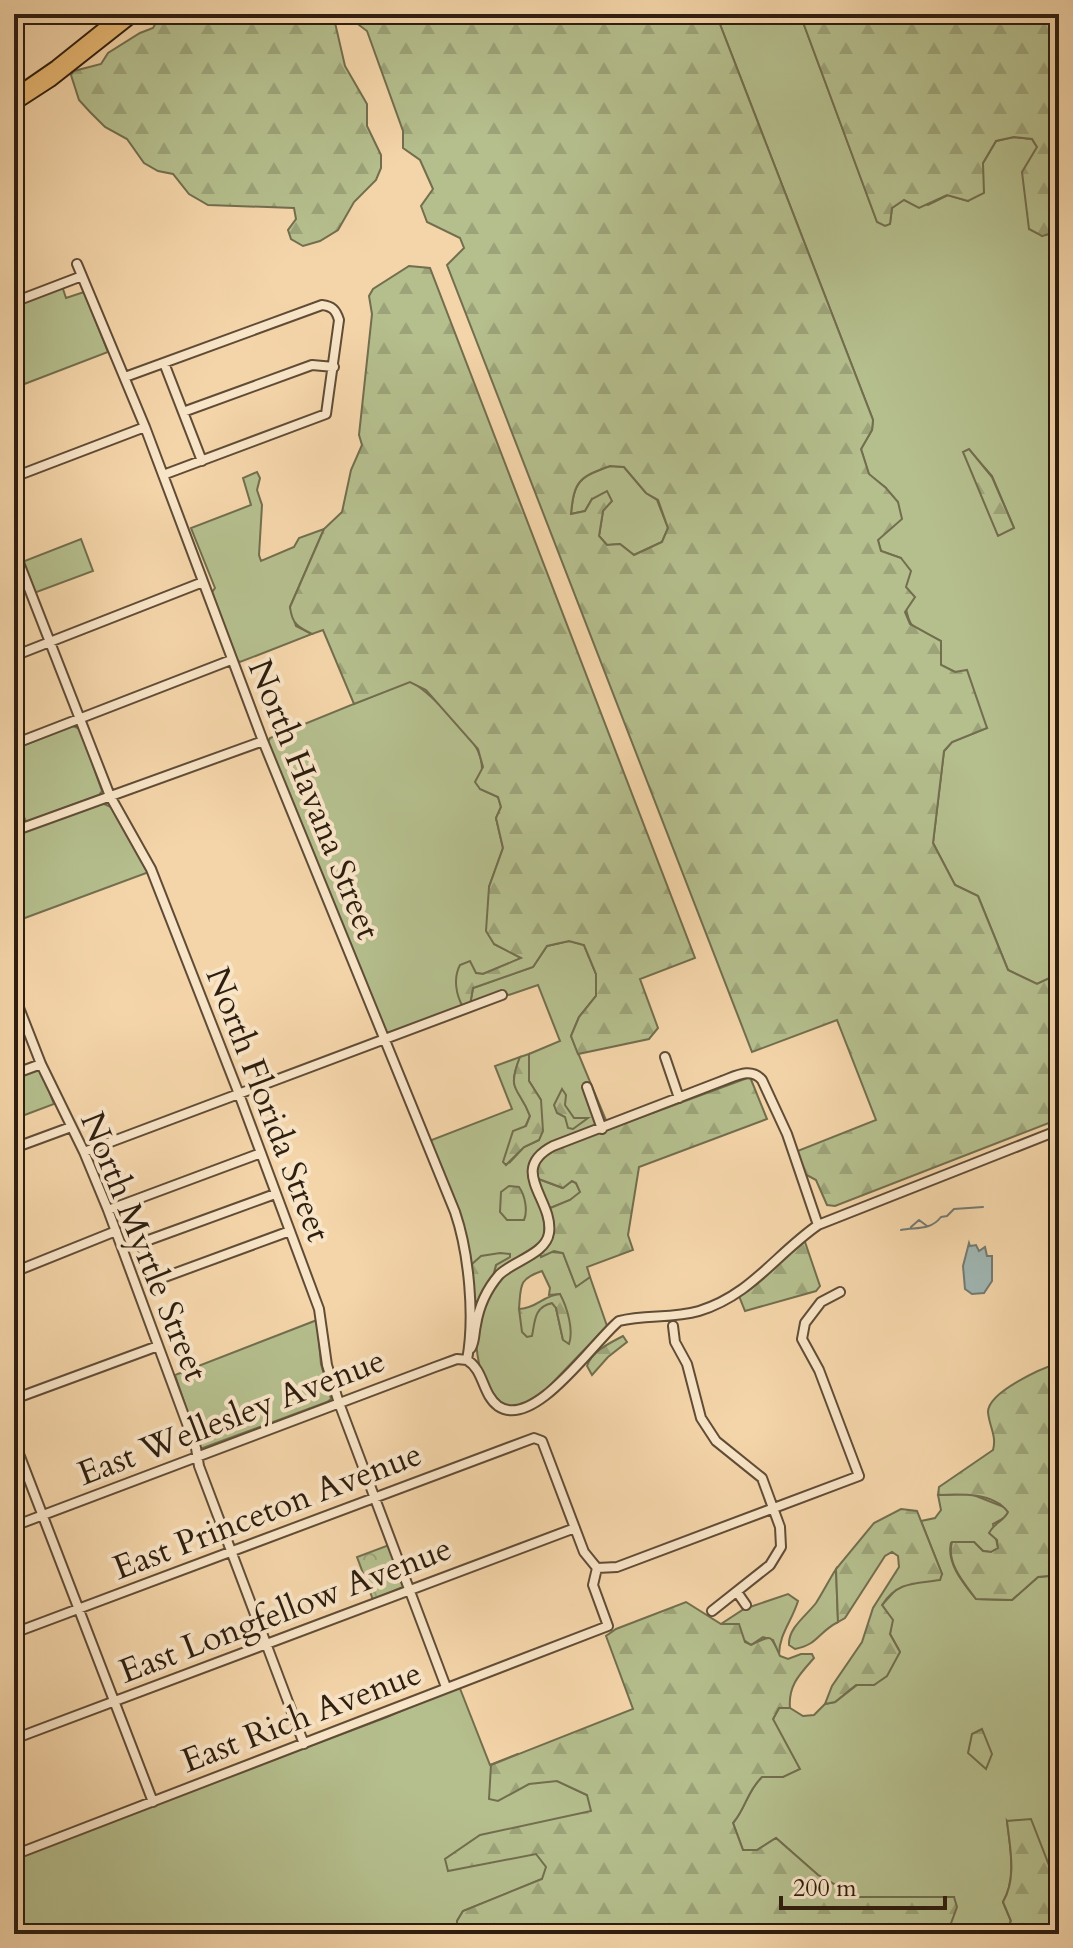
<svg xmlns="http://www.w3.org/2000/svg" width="1073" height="1948" font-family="Cardo,serif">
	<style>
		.green { fill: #b5be8d; stroke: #726e4e; stroke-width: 2; fill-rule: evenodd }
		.forest { fill: url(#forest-firs); stroke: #726e4e; stroke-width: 2; fill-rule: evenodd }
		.park { fill: url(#park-crowns); stroke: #726e4e; stroke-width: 2 }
		.water { fill: #9fb6b3; stroke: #727971; stroke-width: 2 }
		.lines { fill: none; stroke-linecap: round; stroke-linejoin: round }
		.stream { stroke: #727971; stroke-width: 2 }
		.minor-casing { stroke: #604c36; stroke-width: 12 }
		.major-casing { stroke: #2e1e0f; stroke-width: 14 }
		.minor { stroke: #f8e4c7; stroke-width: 8 }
		.major { stroke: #eaba74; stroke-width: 10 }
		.labels { text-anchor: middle; stroke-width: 8; stroke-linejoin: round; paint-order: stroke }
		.street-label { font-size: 34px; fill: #2e1e0f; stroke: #f8e4c7 }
	</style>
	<defs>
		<pattern id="forest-firs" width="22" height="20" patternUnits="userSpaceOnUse" patternTransform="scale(2)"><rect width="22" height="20" fill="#b5be8d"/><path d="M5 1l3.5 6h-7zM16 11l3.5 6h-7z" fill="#9ca378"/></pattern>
		<pattern id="park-crowns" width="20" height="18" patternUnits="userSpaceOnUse" patternTransform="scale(2)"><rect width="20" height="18" fill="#b5be8d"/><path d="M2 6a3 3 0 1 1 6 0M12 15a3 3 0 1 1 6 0" fill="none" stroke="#9ca378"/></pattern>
	</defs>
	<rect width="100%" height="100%" fill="#f4d5a9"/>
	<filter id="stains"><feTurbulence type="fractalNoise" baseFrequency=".0025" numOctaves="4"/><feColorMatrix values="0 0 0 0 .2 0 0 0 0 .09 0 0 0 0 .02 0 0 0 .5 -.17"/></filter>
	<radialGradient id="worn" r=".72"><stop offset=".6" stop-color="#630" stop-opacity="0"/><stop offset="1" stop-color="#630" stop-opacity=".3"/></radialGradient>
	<path class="green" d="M716 14H800L877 221 890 223 892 208 904 199 928 205 948 195 968 201 983 163 996 141 1014 137 1032 139 1037 147 1042 236 1059 231V446L1054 453 1059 470V966L1052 977 1037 984 1008 970 978 896 955 885 933 843 944 751 952 742 987 728 955 672 941 665V641C932 636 921 632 913 626 903 618 903 573 901 558L881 551 878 541 886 488 869 475 861 449 872 430 873 420ZM969 450 992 476 1014 528 964 452Z
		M62 286 66 298 84 292 108 352 14 388V305Z
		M610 466 624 467 646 493 657 500 668 528 662 542 634 555 620 544 607 545 599 536 603 511 592 499 585 511 571 514C574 481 579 477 610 466Z
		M257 472 260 478 257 490 262 505 259 555 261 561 294 547 299 538 324 529 290 607 296 626 312 634 240 662 234 659 209 596 215 588 191 528 251 505 243 478Z
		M81 539 93 571 34 593 22 562Z
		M410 681C428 691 469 732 478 751 484 764 482 776 480 789L498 797 501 807 496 818 503 848 489 887 494 944 522 958 483 974 476 973 463 1007 390 1034 382 1029 267 744 270 738Z
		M73 726 80 729 102 791 99 795 26 822 14 790V749Z
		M102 803 111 807 149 872 14 922V836Z
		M569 941 584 945 596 974V996L579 1017 571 1036 608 1125 529 1172C530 1201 550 1204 543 1241L492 1280 496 1265 509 1257 471 1265 429 1141 512 1109 495 1066 520 1057C506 1092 519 1086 530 1116L509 1163 524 1147 539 1140 541 1100 529 1081V1054L560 1041 538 985 509 995 502 993 470 1005 473 988 533 967 547 946Z
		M37 1069 41 1070 54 1104 14 1119V1078Z
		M536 1178 562 1188 572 1181 576 1183 581 1193 570 1200 548 1209Z
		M539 1251 563 1253 576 1286 590 1277 607 1326 536 1400C489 1431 472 1359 477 1324 479 1312 487 1294 494 1284 505 1269 524 1260 539 1251ZM542 1271 550 1288 549 1295 560 1294 563 1340 556 1308 552 1303 544 1305 537 1311 519 1309C521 1286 518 1279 542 1271Z
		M317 1320 321 1364 331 1399 327 1402 200 1449 175 1375Z
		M971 1494 1004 1507 1008 1512 1006 1517 993 1524 998 1548 991 1552 983 1551 974 1542 951 1543C946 1563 964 1584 976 1599L1012 1600 1038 1577 1059 1575V1891L1007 1821C1010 1848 1017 1878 1003 1902L1011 1921 1005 1932 947 1934 954 1897H857L818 1875 776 1838 757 1850H743L733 1823C746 1808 747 1791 762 1777H783L773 1719 779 1708H790L803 1716 814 1715 825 1704 835 1702 857 1685H874L900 1652 890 1634 892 1620 882 1605 899 1586 942 1574 921 1521 935 1518 941 1510 938 1495Z
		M836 1569 838 1622C817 1633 819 1644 795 1649L789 1645C788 1628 806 1616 816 1603 823 1592 829 1580 836 1569Z
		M788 1594 798 1601C792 1621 779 1634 779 1655L773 1640 763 1637 751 1645 721 1624 744 1609Z
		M459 1686 490 1765 518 1754 557 1781 587 1795 606 1819 542 1879 463 1911 457 1921 458 1934H24L14 1908V1858L387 1717Z"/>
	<path class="forest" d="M161 14H333L345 66 367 104V126L381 155V168L376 180 354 202 338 230 320 241 303 246 291 239 288 230 296 219 294 208 208 205 189 194 173 174 158 171 144 163 127 139 105 127 90 112 79 100 71 75 74 71 101 64 108 53 140 33 153 28Z
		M355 14H716L873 420 872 430 861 449 869 474 886 488 898 502 902 519 878 540 881 551 901 558 911 571 906 587 915 597 905 612 910 624 941 641V665L955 672 967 670 987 728 952 742 944 751 933 843 955 885 978 896 1008 970 1037 984 1052 977 1059 966V1119L835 1206 827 1205 816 1180 803 1173 795 1152 876 1120 837 1020 752 1052 447 265 464 248 460 238 427 222 421 206 433 189 420 160 403 148V131L367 31 359 25ZM610 466 624 467 646 493 658 500 668 528 662 542 634 555 620 544 607 545 599 536 603 511 612 501 607 491 592 499 585 511 571 514C574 481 579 477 610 466Z
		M800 14H1059V231L1042 236 1029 229 1022 172 1037 147 1032 139 1014 137 996 141 983 163 984 193 968 201 947 195 919 208 904 200 892 208 890 224 885 226 877 222Z
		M409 266 430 268 695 958 640 979 658 1028 649 1039 578 1054 571 1036 579 1017 596 996V974L584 945 569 941 547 946 533 967 473 988 470 1005 463 1007C456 995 453 978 460 965L470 961 476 973 483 974 521 958 494 944 486 931 489 887 503 848 496 818 501 807 498 797 480 789 475 782 483 767 478 749 426 690 410 682 354 704 323 630 312 634C298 627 292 624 290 607L324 529 342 512 351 470 362 445 359 435 372 314 369 296 373 289Z
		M969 449 992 477 1014 528 998 536 963 452Z
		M529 1054V1081L541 1100 543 1131 539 1140 524 1147 506 1165 503 1162 513 1131 526 1126 530 1116C519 1086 506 1093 520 1057Z
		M750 1077 767 1119 639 1167 628 1235 633 1250 587 1267 590 1277 576 1287 563 1253 554 1251 541 1257 539 1251 548 1244V1209L570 1200 580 1192 576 1183 572 1181 563 1188 536 1178V1168L547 1152Z
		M562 1089 566 1095 565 1105 574 1118H588L573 1129 568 1128 565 1117 557 1113 554 1105Z
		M509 1186 519 1187C525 1195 528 1211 524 1220H507L500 1212 501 1192Z
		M804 1239 820 1286 816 1291 745 1311 739 1296C765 1282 782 1258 804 1239Z
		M500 1253 510 1254V1257L496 1265 492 1280 479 1303 473 1299 471 1265 481 1256Z
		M560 1294C567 1307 574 1330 569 1344L563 1340 556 1308 552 1303C534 1307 535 1321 532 1336L527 1337 522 1332 519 1309C535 1309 544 1295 560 1294Z
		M623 1336 627 1342 608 1357 592 1375 587 1366C592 1351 610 1343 623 1336Z
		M1059 1363V1575L1038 1577 1012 1600 976 1599C964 1583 946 1563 952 1542H974L983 1551 991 1552 998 1548 997 1540 989 1533C994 1523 1004 1521 1008 1512 993 1492 960 1494 938 1495L939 1487 993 1450C997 1436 989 1426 988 1412 988 1392 1042 1368 1059 1363Z
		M901 1509 917 1511 942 1574 940 1580C914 1584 898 1581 882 1605L893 1620 890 1634 900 1652 887 1676 874 1685H856L835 1702 825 1704 832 1686 862 1642 873 1608 899 1567 898 1556 892 1552 885 1556 845 1618 838 1622 836 1569 874 1523Z
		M686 1602 721 1624H739L745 1642 751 1645C772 1635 770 1633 780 1656L788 1659 801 1654H812L814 1658C800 1674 788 1685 790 1708H779L773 1719 800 1769 783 1777H762C747 1791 746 1808 733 1823L743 1850H757L776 1838 818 1875 857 1897H954L957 1907 947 1934H458L457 1921 463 1911 542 1879 546 1867 536 1854 448 1871 445 1859 480 1835 591 1811 587 1795 557 1781 529 1784 498 1801 489 1799 491 1765 633 1709 606 1636 616 1629Z
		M982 1729 992 1754 986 1769 968 1753 972 1734Z
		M1031 1819 1059 1891V1934H995L1005 1932 1011 1921 1003 1902C1017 1878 1010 1848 1007 1821Z"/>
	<path class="park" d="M389 1545 403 1587 373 1600 357 1557Z"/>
	<path class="water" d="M969 1243 970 1246 976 1245 979 1251 985 1247 987 1256H992V1281L984 1293 972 1294 965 1289 963 1266Z"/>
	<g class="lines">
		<path class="stream" d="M911 1227 919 1220 927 1226
			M901 1230C916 1227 930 1231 941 1217L947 1216 954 1209 983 1207"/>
		<defs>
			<path id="minor" d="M77 264 145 427 263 741 455 1212C469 1253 475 1317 467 1360
				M14 302 82 276
				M164 363 202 461
				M125 377 322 305C332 306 336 310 339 320L326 414 163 475
				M183 412 312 365 334 367
				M14 477 145 427
				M14 550 110 796 151 869 239 1094 319 1309 327 1365 339 1403 446 1687
				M14 656 203 582
				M14 744 231 660
				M14 831 263 741
				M14 995 41 1064 84 1152 108 1210 196 1448 199 1466 304 1744
				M665 1057 679 1098
				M14 1074 41 1064
				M587 1087 602 1129
				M14 1148 71 1127
				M84 1152 502 995
				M275 1194 146 1241 142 1248 152 1277 162 1278 290 1231
				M108 1210 261 1153
				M14 1272 116 1231
				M673 1326 675 1342 687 1364 701 1418 716 1441 762 1478 780 1527 781 1547 770 1565 712 1611
				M471 1348C475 1341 474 1333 476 1325 479 1306 487 1289 499 1275 513 1261 546 1254 549 1233 554 1200 507 1170 553 1146L722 1081C736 1076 751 1067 762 1080L787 1134 818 1225
				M467 1360C484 1370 482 1394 498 1406 534 1431 594 1341 619 1321 645 1314 672 1319 699 1311 751 1295 775 1255 818 1225L1059 1130
				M14 1399 158 1346
				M14 1441 153 1802
				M14 1526 435 1367 457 1359 467 1360
				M597 1568 617 1567 859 1476 819 1370 802 1339 805 1323 821 1302 840 1292
				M737 1592 746 1605
				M14 1633 534 1438 542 1441 584 1552 597 1568
				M14 1739 575 1528
				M14 1855 608 1626 593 1585 597 1568
				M14 1919 20 1934"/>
			<path id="major" d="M14 95 56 66 121 14
				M14 105 51 81 136 14"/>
		</defs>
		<use href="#minor" class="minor-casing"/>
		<use href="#major" class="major-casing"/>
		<use href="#minor" class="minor"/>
		<use href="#major" class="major"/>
	</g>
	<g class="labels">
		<g class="street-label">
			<text transform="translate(315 799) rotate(68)" y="12">North Havana Street</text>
			<text transform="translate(269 1104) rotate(69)" y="12">North Florida Street</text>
			<text transform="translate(145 1246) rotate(68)" y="12">North Myrtle Street</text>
			<text transform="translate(231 1416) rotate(-21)" y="12">East Wellesley Avenue</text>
			<text transform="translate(267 1510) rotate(-21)" y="12">East Princeton Avenue</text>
			<text transform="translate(285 1609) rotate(-21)" y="12">East Longfellow Avenue</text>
			<text transform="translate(301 1716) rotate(-21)" y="12">East Rich Avenue</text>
		</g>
	</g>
	<rect width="1073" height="1948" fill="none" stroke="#f4d5a9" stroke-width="48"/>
	<rect x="16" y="16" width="1041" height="1916" fill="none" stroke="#2e1e0f" stroke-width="4"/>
	<rect x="24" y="24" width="1025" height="1900" fill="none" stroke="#2e1e0f" stroke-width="2"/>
	<path d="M781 1896v12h164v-12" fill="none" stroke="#2e1e0f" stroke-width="4"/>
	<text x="793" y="1896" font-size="24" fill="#2e1e0f" stroke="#f8e4c7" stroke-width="6" paint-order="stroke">200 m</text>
	<rect width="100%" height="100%" filter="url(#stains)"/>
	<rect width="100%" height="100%" fill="url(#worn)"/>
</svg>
